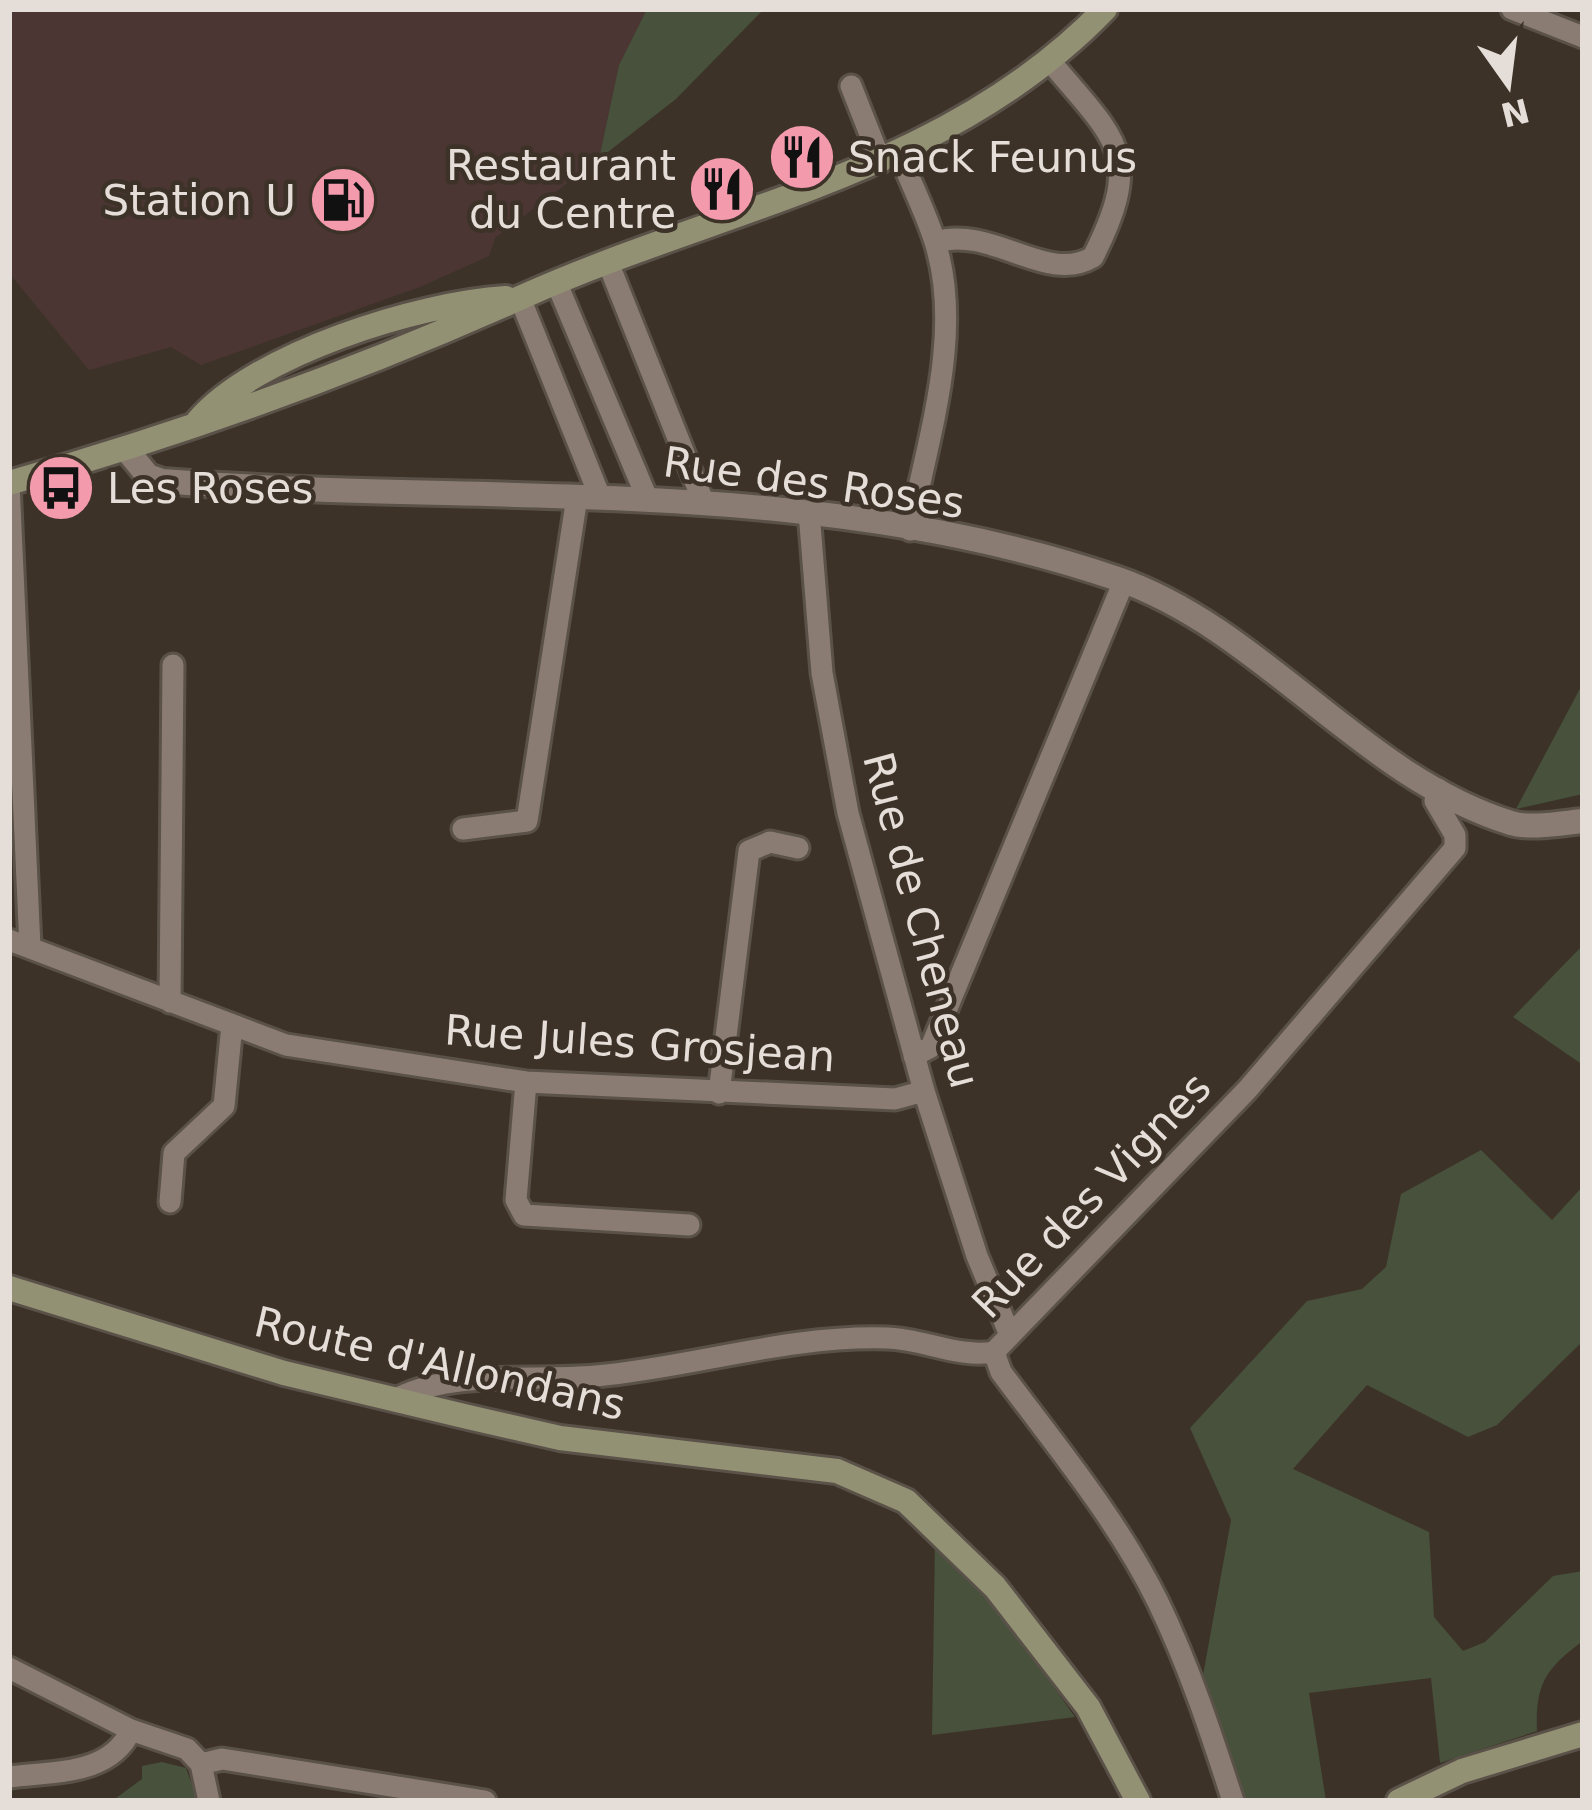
<svg xmlns="http://www.w3.org/2000/svg" width="1592" height="1810" font-family="'DejaVu Sans',sans-serif">
	<style>
		.commercial { fill: #4b3634 }
		.green { fill: #47513b }
		.lines { fill: none; stroke-linecap: round; stroke-linejoin: round }
		.minor-casing { stroke: #5a5148; stroke-width: 27 }
		.tertiary-casing { stroke: #5a5148; stroke-width: 30 }
		.secondary-casing { stroke: #5a5148; stroke-width: 30 }
		.minor { stroke: #8a7c72; stroke-width: 21 }
		.tertiary { stroke: #8a7c72; stroke-width: 24 }
		.secondary { stroke: #929174; stroke-width: 24 }
		.labels { text-anchor: middle; stroke-width: 9; stroke-linejoin: round; paint-order: stroke }
		.poi-label { font-size: 42px; fill: #e5ddd7; stroke: #3d3228; text-anchor: start }
		.street-label { font-size: 42px; fill: #e5ddd7; stroke: #3d3228 }
	</style>
	<rect width="100%" height="100%" fill="#3d3228"/>
	<path class="commercial" d="M9 9H647L619 65 599 159 495 238 489 256 420 287 201 365 171 347 89 370 9 273Z"/>
	<path class="green" d="M647 9H764L676 99 599 159 619 65Z
		M1583 683V794L1516 809Z
		M1583 945V1065L1513 1017Z
		M1481 1150 1552 1220 1583 1186V1341L1497 1425 1468 1437 1367 1385 1293 1469 1429 1532 1434 1617 1463 1651 1485 1642 1553 1576 1583 1571V1641C1546 1668 1535 1684 1537 1731L1440 1763 1431 1678 1309 1693 1326 1801H1244L1202 1681 1231 1520 1190 1428 1307 1301 1362 1289 1386 1267 1401 1194Z
		M935 1541 1001 1612 1075 1717 932 1735Z
		M162 1762 186 1768 198 1801H112L142 1779V1766Z"/>
	<g class="lines">
		<defs>
			<path id="minor" d="M1512 9 1583 37
				M851 86 881 162
				M900 155C911 184 926 213 935 242 964 334 927 440 910 530
				M935 242C993 225 1046 285 1093 257 1145 154 1116 140 1049 60
				M609 265 703 501
				M557 284 647 498
				M520 298 600 497
				M9 483 30 947
				M809 512 822 673 848 813 924 1091 977 1256 1010 1335
				M463 829 527 821 577 497
				M9 940 286 1045 526 1082 895 1099 924 1091
				M170 1002 173 665
				M914 1056 931 1047 1124 581
				M526 1082 516 1200 524 1215 689 1225
				M719 1093 749 851 770 842 798 848
				M170 1202 174 1153 224 1106 232 1025
				M994 1352 1001 1372C1056 1446 1117 1519 1158 1602 1189 1666 1211 1733 1233 1801
				M398 1398C456 1369 533 1382 596 1376 694 1367 788 1335 887 1338 924 1339 958 1358 994 1352L1247 1090 1455 848V835L1435 801 1438 789
				M9 1668 131 1730 187 1749 201 1764 209 1801
				M201 1764 222 1759 485 1801
				M9 1777C53 1771 110 1776 131 1730"/>
			<path id="tertiary" d="M126 449 148 476 162 481C480 506 810 473 1118 579 1264 630 1362 777 1511 823 1530 829 1562 823 1583 821"/>
			<path id="secondary" d="M198 421C255 354 420 303 506 298
				M9 483C185 433 355 372 522 297 722 207 946 174 1105 9
				M9 1288 284 1373 468 1417 560 1438 837 1471 906 1501 995 1587 1088 1707 1138 1801
				M1399 1801 1462 1771 1583 1734"/>
		</defs>
		<use href="#minor" class="minor-casing"/>
		<use href="#tertiary" class="tertiary-casing"/>
		<use href="#secondary" class="secondary-casing"/>
		<use href="#minor" class="minor"/>
		<use href="#tertiary" class="tertiary"/>
		<use href="#secondary" class="secondary"/>
	</g>
	<defs>
		<symbol id="restaurant-disc" viewBox="-11 -11 22 22"><circle r="9.5" fill="#f39aac" stroke="#3d3228"/><path d="M-5-6h1v4h1v-4h1v4h1v-4h1v5L-1.5 .5V6h-2V.5L-5-1ZM5-6V6H3V1.5H1.5Q1.5-4 5-6Z" fill="#111"/></symbol>
		<symbol id="fuel-disc" viewBox="-11 -11 22 22"><circle r="9.5" fill="#f39aac" stroke="#3d3228"/><path d="M-5.5-6h7V0h2V4h1.3V-2.5L3-4.5l.8-.8L6-3V5H2.5V1h-1V6h-7ZM-4.2-4.7v3.2H.2V-4.7Z" fill="#111"/></symbol>
		<symbol id="bus-disc" viewBox="-11 -11 22 22"><circle r="9.5" fill="#f39aac" stroke="#3d3228"/><path d="M-5-6H5V4H4V6H2V4H-2V6H-4V4H-5ZM-3.5-4V0h7V-4ZM-3.5 1.2v1.5H-2V1.2ZM2 1.2v1.5H3.5V1.2Z" fill="#111"/></symbol>
	</defs>
	<g fill-rule="evenodd">
		<use href="#restaurant-disc" x="764" y="119" width="76" height="76"/>
		<use href="#restaurant-disc" x="684" y="151" width="76" height="76"/>
		<use href="#fuel-disc" x="305" y="162" width="76" height="76"/>
		<use href="#bus-disc" x="23" y="450" width="76" height="76"/>
	</g>
	<g class="labels">
		<g class="poi-label">
			<text x="848" y="172">Snack Feunus</text>
			<text x="676" y="180" text-anchor="end">Restaurant<tspan x="676" dy="48">du Centre</tspan></text>
			<text x="296" y="215" text-anchor="end">Station U</text>
			<text x="107" y="503">Les Roses</text>
		</g>
		<g class="street-label">
			<text transform="translate(814 482) rotate(8)" y="15">Rue des Roses</text>
			<text transform="translate(922 920) rotate(75)" y="15">Rue de Cheneau</text>
			<text transform="translate(640 1043) rotate(4)" y="15">Rue Jules Grosjean</text>
			<text transform="translate(1091 1195) rotate(-46)" y="15">Rue des Vignes</text>
			<text transform="translate(440 1363) rotate(13)" y="15">Route d'Allondans</text>
		</g>
	</g>
	<rect width="1592" height="1810" fill="none" stroke="#e5ddd7" stroke-width="24"/>
	<g transform="translate(1508 84) rotate(166)" stroke="#3d3228" stroke-width="9" paint-order="stroke">
	<path d="M0-9L21 45L0 30L-21 45Z" fill="#e5ddd7"/>
	<text y="-18" font-size="33" font-weight="bold" text-anchor="middle" fill="#e5ddd7">N</text>
	</g>
</svg>
